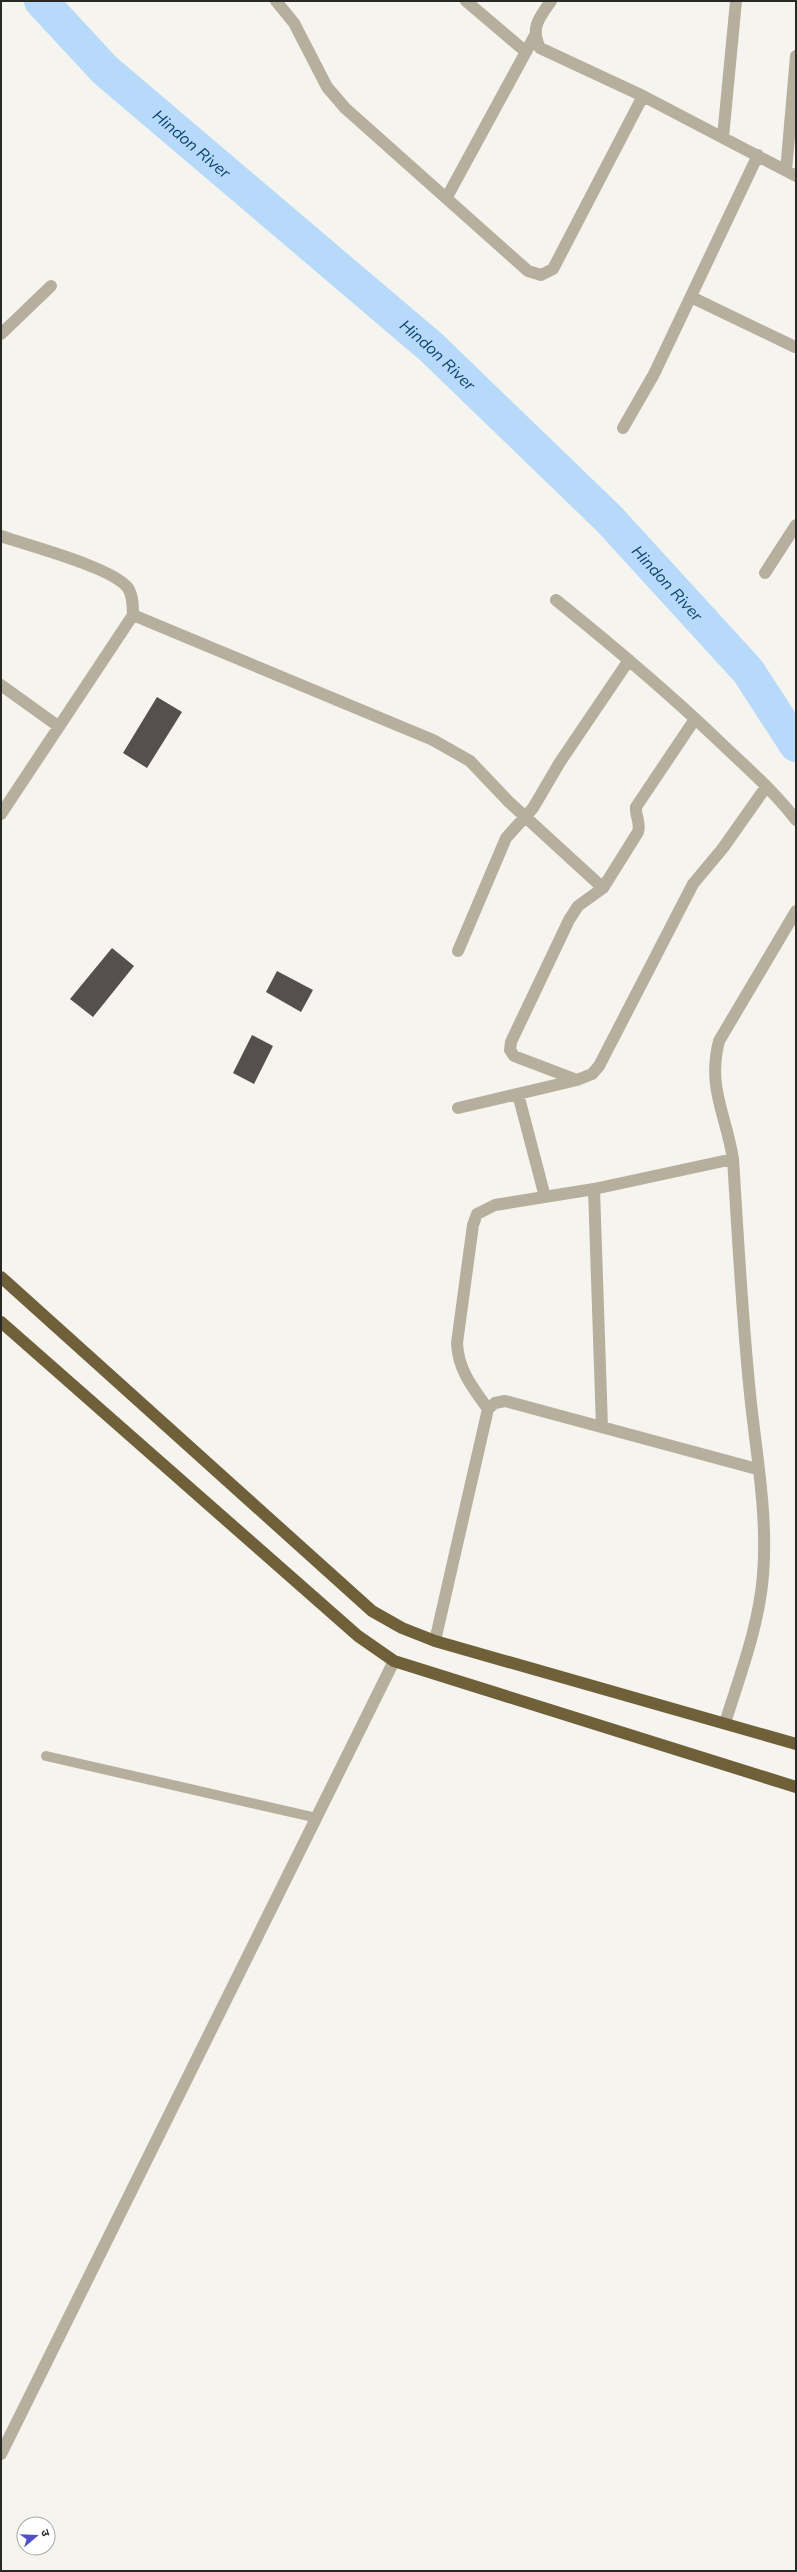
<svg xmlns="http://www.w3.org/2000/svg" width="797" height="2572" font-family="Mulish,'Noto Sans Devanagari',sans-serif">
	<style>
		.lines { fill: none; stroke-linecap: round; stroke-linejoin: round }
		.river { stroke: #b7dafa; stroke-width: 34 }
		.building { fill: #554f4e }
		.lane { stroke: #b6af9d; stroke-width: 10 }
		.street { stroke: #b6af9d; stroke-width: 12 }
		.highway { stroke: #70603a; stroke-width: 12 }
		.labels { text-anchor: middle; stroke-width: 4; stroke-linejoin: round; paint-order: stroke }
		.water-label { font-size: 16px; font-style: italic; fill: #10456e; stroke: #fff }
	</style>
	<rect width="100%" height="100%" fill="#f5f4ee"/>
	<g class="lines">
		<path class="river" id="s1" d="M41 1 105 70 431 347 609 519 748 671 796 745"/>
	</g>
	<path class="building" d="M157 697 182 712 147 768 123 753Z
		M112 948 134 966 93 1017 70 999Z
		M277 971 313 990 301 1012 266 992Z
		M252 1035 273 1046 254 1084 233 1073Z"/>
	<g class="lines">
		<path class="lane" d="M46 1756 317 1818"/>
		<path class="street" d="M276 1 294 23 327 87 345 108 528 271 541 275 553 269 643 96
			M466 1 526 52
			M551 1C539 18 530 28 540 48L643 96 796 176
			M723 137 736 1
			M786 171 796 56
			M447 197 534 37
			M691 297 795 347
			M1 334 51 286
			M623 428 654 374 758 155
			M1 536C29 546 112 567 128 588 133 596 133 606 133 615L1 814
			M765 573 796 525
			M556 600C613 646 669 693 722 744 747 768 775 792 796 820
			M133 615 433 740 470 761 509 802 603 888
			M1 685 58 726
			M458 951 506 838 533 808 560 762 629 660
			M577 1080 514 1056 510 1050 511 1042 569 920 578 906 603 888 638 832C641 823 635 816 636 807L695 719
			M518 1094 545 1197
			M458 1108 577 1080 592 1074 599 1066 693 884 723 848 766 787
			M594 1189 602 1427
			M488 1409C473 1388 458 1370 457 1343L473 1225 477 1214 495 1205 594 1189 733 1159
			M435 1641 488 1409 495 1403 505 1401 757 1469
			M725 1723C740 1675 759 1626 763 1575 768 1515 756 1453 750 1394 742 1316 738 1237 733 1159 726 1114 707 1088 719 1041L796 911
			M1 2454 394 1661"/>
		<path class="highway" d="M1 1277 372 1611 402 1628 435 1641 796 1744
			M1 1322 358 1636 394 1661 796 1787"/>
	</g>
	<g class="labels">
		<g class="water-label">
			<text dy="6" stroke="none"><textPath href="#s1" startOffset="208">Hindon River</textPath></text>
			<text dy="6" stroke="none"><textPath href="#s1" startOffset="532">Hindon River</textPath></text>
			<text dy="6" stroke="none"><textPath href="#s1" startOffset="856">Hindon River</textPath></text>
		</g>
	</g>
	<rect width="797" height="2572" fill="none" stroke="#282825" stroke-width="4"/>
	<g transform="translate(36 2536) rotate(71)"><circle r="19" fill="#ffffff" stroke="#a9a9a8"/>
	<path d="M0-3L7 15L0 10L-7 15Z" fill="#4e51c7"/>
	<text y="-6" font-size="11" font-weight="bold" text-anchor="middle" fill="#282825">उ</text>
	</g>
</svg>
